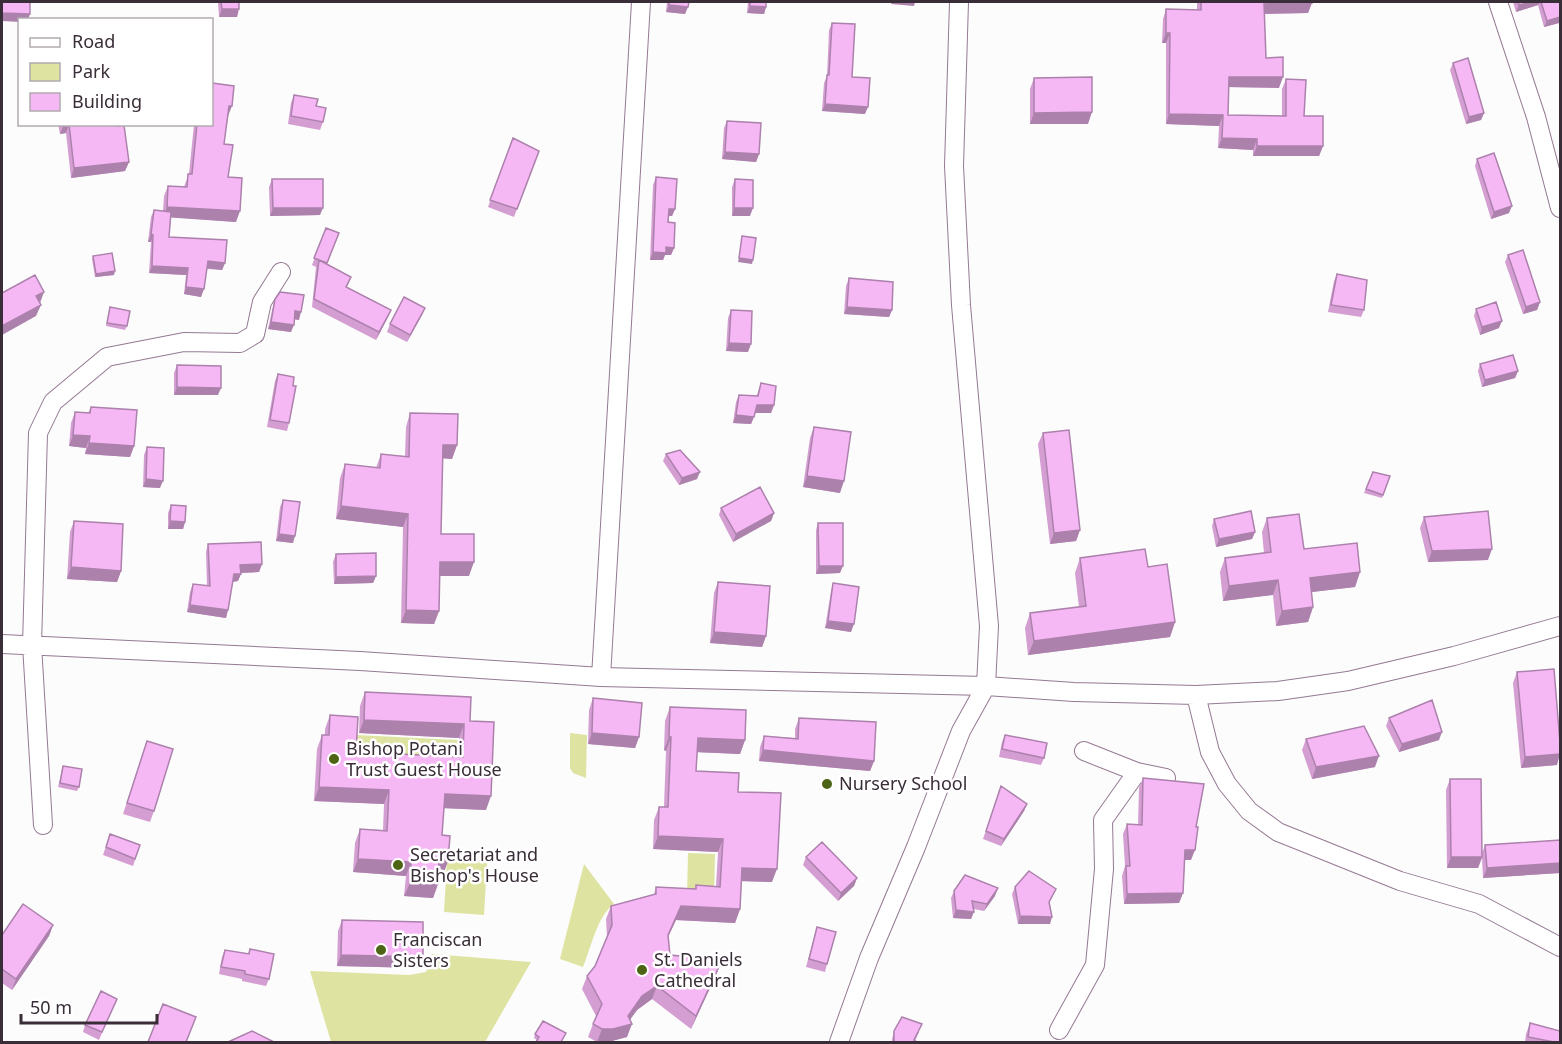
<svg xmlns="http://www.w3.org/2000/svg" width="1562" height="1044" font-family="'Noto Sans',sans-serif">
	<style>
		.green { fill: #dee3a1 }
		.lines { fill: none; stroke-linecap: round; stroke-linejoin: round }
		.street-casing { stroke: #947993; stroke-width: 20 }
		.street { stroke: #fff; stroke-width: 18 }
		.wall { fill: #d49ed3 }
		.shaded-wall { fill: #ac81ac }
		.building { fill: #f6b8f5; stroke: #ac81ac; stroke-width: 1.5 }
		.poi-dot { fill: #4c6413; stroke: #fff; stroke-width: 2 }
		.labels { text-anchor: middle; stroke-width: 5; stroke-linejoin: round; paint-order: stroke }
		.poi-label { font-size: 18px; fill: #392d38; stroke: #fff; text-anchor: start }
	</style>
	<rect width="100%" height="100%" fill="#fcfcfc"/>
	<path class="green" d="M570 733 587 735 586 778 573 773 570 768Z
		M356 735 458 740 456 768 354 763Z
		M688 853 715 854 714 899 687 898Z
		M447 861 487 863 484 915 444 912Z
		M584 864 614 904C597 916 591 948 583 967L560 959Z
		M432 954 531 962 485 1042H331L310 971 409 975 426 972Z"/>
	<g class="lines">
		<defs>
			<path id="street" d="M1498 2 1536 117 1560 208
				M2 644 360 661 601 677 986 686 989 626 961 305 954 166 959 2
				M601 677 641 2
				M1196 695 1210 752 1227 784 1249 811 1278 832 1400 881 1479 904 1560 947
				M1084 751 1137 772
				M43 825 32 645 38 433 53 402 107 357 184 342 240 343 255 334 262 302 281 272
				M1059 1030 1095 965 1104 869 1103 820 1137 772 1166 778
				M839 1042 869 958 916 847 961 731 986 686 1074 692 1196 695 1278 691 1348 681 1454 656 1560 626"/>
		</defs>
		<use href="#street" class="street-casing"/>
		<use href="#street" class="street"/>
	</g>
	<path class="wall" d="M218 2H239L237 17H219Z
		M667 2H689L685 14 666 12Z
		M748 2H766V7L764 14 747 13Z
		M1197 2H1312L1308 13 1264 14 1266 58 1279 88 1229 87 1228 115 1282 116V89L1286 79 1304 116 1323 146 1319 156H1253V150L1218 148 1219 126 1166 124V43H1162L1163 19 1166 9 1197 10Z
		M1513 2H1560V28L1559 23 1544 27 1538 5 1516 12Z
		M832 23 852 77 865 114 822 111 824 83 827 76 829 30Z
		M1453 63 1484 113 1481 120 1466 124 1450 70Z
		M1034 78 1088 124H1030V89Z
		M212 83 228 116 224 144 228 177 236 222 171 217 169 237 225 263 222 270 207 269 201 297 184 294 186 275 149 273 151 242H148L151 217 154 210 163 211 164 196 168 186 184 187 185 184 189 174 194 124H212Z
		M294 95 316 106 323 122 320 130 288 124 291 103Z
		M727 121 759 154 756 162 722 159 724 128Z
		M58 124H118L129 162 125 171 71 178 66 133 60 134Z
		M513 138 539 151 514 217 488 207Z
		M1477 159 1509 213 1491 219 1475 166Z
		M656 177 675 209 672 216H668V222L674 248 671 255H665L663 260H650L653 185Z
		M272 179 320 215 270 216 269 187Z
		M735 179 750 216H732V187Z
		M326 228 339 233 327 264 351 277 347 287 391 310 388 317 376 340 312 307 316 267 312 265Z
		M1508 255 1540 302 1537 310 1523 314 1505 262Z
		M93 256 114 275 95 277 92 259Z
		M1337 274 1364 310 1361 317 1328 312 1334 281Z
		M849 278 892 310 889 317 844 314 846 286Z
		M275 299 299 320 294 319 291 332 268 329 273 306Z
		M110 307 127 326 125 330 106 326Z
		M425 308 422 315 407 342 387 332 390 324Z
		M1476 309 1499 328 1480 335 1474 316Z
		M731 310 748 352 726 351 728 318Z
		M1480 364 1518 371 1515 378 1482 387 1478 371Z
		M177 365 218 395H174V373Z
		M278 374 289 423 287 431 267 427 275 381Z
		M761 383 774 405 771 413H755L751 424 733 423 736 402 739 395H757Z
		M91 407 134 446 130 457 85 454 86 448 69 446 71 423 75 412 88 413Z
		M410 413 457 445 452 459 442 458 441 534 469 576H440L439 611 434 624 401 623 403 527 336 519 340 478 345 464 376 468 381 454 405 456 406 427Z
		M814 427 840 493 803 487 810 438Z
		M1043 433 1080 530 1076 541 1050 544 1038 444Z
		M147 447 160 488 143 487 144 455Z
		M666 454 697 479 679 485 663 461Z
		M1373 472 1390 476 1382 498 1364 493Z
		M283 500 293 543 276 541 280 507Z
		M171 505 185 522 183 529H168V513Z
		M721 508 774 513 771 521 733 542 719 515Z
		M1424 517 1488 560 1428 562 1420 528Z
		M1267 518 1304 549 1360 572 1355 587 1311 592 1313 607 1308 622 1276 626 1273 595 1223 601 1220 572 1225 558 1264 553 1262 532Z
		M1214 519 1255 532 1252 539 1216 547 1212 526Z
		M74 521 121 571 117 582 67 579 70 532Z
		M818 523 840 573 816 574V530Z
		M208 544 262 564 259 572 241 573 238 581 233 582 226 618 187 612 190 592 193 584 207 586 206 552Z
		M336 554 376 576 373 583 334 584 333 562Z
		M1080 558 1148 567 1175 622 1170 637 1028 655 1025 628 1030 613 1079 607 1075 573Z
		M718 582 766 636 762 647 710 643 714 593Z
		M833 583 851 632 825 628 831 591Z
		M1517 672 1557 765 1521 768 1513 683Z
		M365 692 470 721 486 810 444 808 442 835 448 861 443 875 439 874 438 884 433 898 404 896 406 876 353 872 355 843 360 829 383 830 384 804 314 801 317 749 322 735H325V729L330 715 356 752 458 757 459 738 359 733 360 706Z
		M593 698 639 737 635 748 588 744 589 710Z
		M670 707 745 740 740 754 697 752 696 771 738 792 772 882 741 881 740 909 735 923 676 920 668 937 670 955 717 973 691 1029 652 999 637 1010 630 1020 627 1037 608 1042H597L588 1037 596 1016 582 989 587 976 595 966 607 937 606 919 611 906 654 894 656 887 695 889 696 885 716 886 718 852 653 849 654 820 659 807H664L666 751 664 750 665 721Z
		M799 718 874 761 870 771 759 761 760 747 764 736 795 738V729Z
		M1389 718 1439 740 1399 752 1386 726Z
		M1005 735 1044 758 1041 765 999 757 1002 742Z
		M1306 739 1375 767 1312 779 1302 750Z
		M147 741 154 811 150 822 123 814Z
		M63 766 79 787 77 791 58 787Z
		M1143 778 1196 827 1191 860H1185L1183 893 1179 903 1124 904 1122 876 1125 866 1123 834 1127 824 1138 825 1139 788Z
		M1450 779 1482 853 1485 845 1560 840V873L1483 878 1482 858 1478 868H1447L1446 790Z
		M1001 786 1027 804 1024 811 1001 846 983 839Z
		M110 834 140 845 133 866 103 855Z
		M806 857 857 878 854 886 838 901 803 865Z
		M1015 887 1056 889 1049 904 1050 924H1018L1012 894Z
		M954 891 995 896 984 911 974 909 971 919 953 918 951 898Z
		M342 920 423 957 419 968 337 966 338 931Z
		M53 925 49 936 12 990 2 983V935Z
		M817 927 827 964 825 972 806 967Z
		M250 949 269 979 266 986 242 981V979L219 974 222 957 225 950 248 954Z
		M117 999 99 1040 83 1032 85 1025Z
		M1530 1023 1560 1042H1525L1526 1034Z
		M894 1031 919 1032 915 1041 917 1042H892V1039Z
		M566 1033 564 1037 537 1040 534 1038 535 1034Z"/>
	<path class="shaded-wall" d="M892 2H915L914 6 891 4Z
		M1531 2H1540L1538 5 1516 12 1519 5Z
		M1312 3 1308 13 1260 14 1264 4Z
		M669 5 688 7 685 14 666 12Z
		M750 6 766 7 764 14 747 13Z
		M222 9H239L237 17H219Z
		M2 13 30 14 28 20H20V22L2 21Z
		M1560 17 1559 23 1544 27 1547 21Z
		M1166 33H1170L1166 43H1162Z
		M1229 77H1283L1279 88 1225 87Z
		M825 104 868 107 865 114 822 111Z
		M229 106H232L228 116H225Z
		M1092 112 1088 124H1030L1034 113Z
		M1484 113 1481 120 1466 124 1469 117Z
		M1169 114 1223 115 1219 126 1166 124Z
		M64 124H69L66 133 60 134Z
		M1222 138 1257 139 1253 150 1218 148Z
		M1257 146H1323L1319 156H1253Z
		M725 152 759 154 756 162 722 159Z
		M129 162 125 171 71 178 74 168Z
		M1512 206 1509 213 1491 219 1494 212Z
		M167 207 240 211 236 222 163 217Z
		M273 208H323L320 215 270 216Z
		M734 208H753L750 216H732Z
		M669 209H675L672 216H666Z
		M151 234 153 235 151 242H148Z
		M666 247 674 248 671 255H665L663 260H650L653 252Z
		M739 258 753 260 752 264 738 262Z
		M208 261 225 263 222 270 205 268Z
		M152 266 188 268 186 275 149 273Z
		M115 271 114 275 95 277 96 274Z
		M186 287 204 289 201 297 184 294Z
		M44 292 40 303 36 296Z
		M1540 302 1537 310 1523 314 1526 307Z
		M41 305 36 316 2 335V326Z
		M847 307 892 310 889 317 844 314Z
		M425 308 422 315 407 342 410 335Z
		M391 310 388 317 376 340 379 332Z
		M295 311 301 312 299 320 293 319Z
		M1502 321 1499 328 1480 335 1482 327Z
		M271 322 294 325 291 332 268 329Z
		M729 343 751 344 748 352 726 351Z
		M1518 371 1515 378 1482 387 1485 380Z
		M177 387 221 388 218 395H174Z
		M757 405H774L771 413H754Z
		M736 415 754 417 751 424 733 423Z
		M73 435 90 436 86 448 69 446Z
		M89 443 134 446 130 457 85 454Z
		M443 445H457L452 459 438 458Z
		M700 472 697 479 679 485 682 478Z
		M807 476 844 481 840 493 803 487Z
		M146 479 163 481 160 488 143 487Z
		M341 506 408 514 403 527 336 519Z
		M774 513 771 521 733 542 736 534Z
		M170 521 185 522 183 529H168Z
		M1080 530 1076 541 1050 544 1054 533Z
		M1255 532 1252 539 1216 547 1219 539Z
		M279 534 295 536 293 543 276 541Z
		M1492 549 1488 560 1428 562 1432 551Z
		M440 562H474L469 576H435Z
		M262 564 259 572 237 573 240 565Z
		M819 566H843L840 573 816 574Z
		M71 567 121 571 117 582 67 579Z
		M1360 572 1355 587 1304 593 1310 578Z
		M234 574H241L238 581 231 582Z
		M376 576 373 583 334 584 336 577Z
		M1278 580 1273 595 1223 601 1229 586Z
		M190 605 228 610 226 618 187 612Z
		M1313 607 1308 622 1276 626 1282 611Z
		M406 610 439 611 434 624 401 623Z
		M828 621 854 624 851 632 825 628Z
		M1175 622 1170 637 1028 655 1034 641Z
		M714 632 766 636 762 647 710 643Z
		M364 720 464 724 459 738 359 733Z
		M1442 732 1439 740 1399 752 1402 744Z
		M592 733 639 737 635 748 588 744Z
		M669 737H671L666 751 664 750Z
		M698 738 745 740 740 754 693 752Z
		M763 750 874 761 870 771 759 761Z
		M1560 754 1557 765 1521 768 1525 757Z
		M1379 756 1375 767 1312 779 1316 767Z
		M319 787 389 790 384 804 314 801Z
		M445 794 491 796 486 810 440 808Z
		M1027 804 1024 811 1001 846 1004 839Z
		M658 836 723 839 718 852 653 849Z
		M1185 850H1195L1191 860H1182Z
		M1451 857H1482L1478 868H1447Z
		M358 859 411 862 406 876 353 872Z
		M439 860 448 861 443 875 434 874Z
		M1560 863V873L1483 878 1487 868Z
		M742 868 777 869 772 882 737 881Z
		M857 878 854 886 838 901 841 893Z
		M410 883 438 884 433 898 404 896Z
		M998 888 995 896 984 911 987 904Z
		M1183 893 1179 903 1124 904 1127 894Z
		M681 906 740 909 735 923 676 920 663 948Z
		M956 910 974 912 971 919 953 918Z
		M1020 916 1052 917 1050 924H1018Z
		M53 925 49 936 12 990 16 979Z
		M341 955 423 957 419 968 337 966Z
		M722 960 717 973 691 1029 696 1016Z
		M657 986 652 999 637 1010 626 1025 632 1024 627 1037 608 1042H597L602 1029 628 1016 642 996Z"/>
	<path class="building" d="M2 2H30V14L2 13Z
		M221 2H239V9H222Z
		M669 2H689L688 7 669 5Z
		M750 2H766V7L750 6Z
		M1201 2H1312V3L1264 4 1266 58 1283 57V77H1229L1228 115 1286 116V79L1306 80 1304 116H1323V146H1257V139L1222 138 1223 115 1169 114 1170 33H1166V9L1201 10Z
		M1518 2H1531L1519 5Z
		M1541 2H1560V17L1547 21Z
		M832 23 855 24 852 77 870 78 868 107 825 104 827 75H829Z
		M1468 58 1484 113 1469 117 1453 63Z
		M1092 77V112L1034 113V78Z
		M212 83 234 86 232 106H229L224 144 233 145 228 177 242 178 240 211 167 207 168 186 187 187 188 174H192L197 124H212Z
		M294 95 318 99 316 106 326 108 323 122 291 116Z
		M727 121 761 123 759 154 725 152Z
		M69 124H118V126L124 125 129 162 74 168Z
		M513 138 539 151 517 209 490 200Z
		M1494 153 1512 206 1494 212 1477 159Z
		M656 177 677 179 675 209H669L668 222 675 223 674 248 666 247V253L653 252Z
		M272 179H323V208H273Z
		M735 179 753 180V208H734Z
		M154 210 171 212 169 237 227 240 225 263 208 261 204 289 186 287 188 268 152 266 153 235 151 234Z
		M326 228 339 233 327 263 314 258Z
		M742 236 756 238 753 260 739 258Z
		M1523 250 1540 302 1526 307 1508 255Z
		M112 253 115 271 96 274 93 256Z
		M319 260 351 277 346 287 391 310 379 332 314 299Z
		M1337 274 1367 280 1364 310 1331 305Z
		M35 275 44 292 36 296 41 305 2 326V293Z
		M849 278 893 282 892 310 847 307Z
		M280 292 304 295 301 312 295 311 294 325 271 322 275 299Z
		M404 297 425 308 410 335 390 324Z
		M1496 302 1502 321 1482 327 1476 309Z
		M110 307 130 311 127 326 107 323Z
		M731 310 752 311 751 344 729 343Z
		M1513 355 1518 371 1485 380 1480 364Z
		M177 365 221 366V388L177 387Z
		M278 374 294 377 293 386H296L289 423 270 420Z
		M761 383 776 386 774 405H757L754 417 736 415 739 395 758 396Z
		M91 407 137 410 134 446 89 443 90 436 73 435 75 412 90 413Z
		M410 413 458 414 457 445H443L441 534H474V562H440L439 611 406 610 408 514 341 506 345 464 380 468 381 454 409 457Z
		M814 427 851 432 844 481 807 476Z
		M1069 430 1080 530 1054 533 1043 433Z
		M147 447 164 448 163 481 146 479Z
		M680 450 700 472 682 478 666 454Z
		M1373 472 1390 476 1383 495 1366 489Z
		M760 487 774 513 736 534 721 508Z
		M283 500 300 502 295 536 279 534Z
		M171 505 186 506 185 522 170 521Z
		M1251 511 1255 532 1219 539 1214 519Z
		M1488 511 1492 549 1432 551 1424 517Z
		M1299 514 1304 549 1357 543 1360 572 1310 578 1313 607 1282 611 1278 580 1229 586 1225 558 1271 552 1267 518Z
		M74 521 123 524 121 571 71 567Z
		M818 523H843V566H819Z
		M261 542 262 564 240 565 241 574H234L228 610 190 605 193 584 210 586 208 544Z
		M1145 549 1148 567 1167 564 1175 622 1034 641 1030 613 1086 606 1080 558Z
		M376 553V576L336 577V554Z
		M718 582 770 586 766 636 714 632Z
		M833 583 859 587 854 624 828 621Z
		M1554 669 1560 743V754L1525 757 1517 672Z
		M365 692 471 697 470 721 494 722 491 796 445 794 442 835 450 836 448 861 439 860 438 884 410 883 411 862 358 859 360 829 387 831 389 790 319 787 322 735H329L330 715 358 717 356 752 463 757 464 724 364 720Z
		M593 698 642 703 639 737 592 733Z
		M1432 700 1442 732 1402 744 1389 718Z
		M670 707 746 710 745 740 698 738 696 771 739 773 738 792 781 793 777 869 742 868 740 909 681 906 668 935 670 955 722 960 696 1016 657 986 642 996 628 1016 632 1024 613 1029H602L593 1024 602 1004 587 976 595 966 612 925 611 906 656 894V887L696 889V885L720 887 723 839 658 836 659 807H668L671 737H669Z
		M799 718 876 722 874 761 763 750 764 736 798 739Z
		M1364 726 1379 756 1316 767 1306 739Z
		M1005 735 1047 743 1044 758 1002 749Z
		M147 741 173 749 154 811 127 803Z
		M63 766 82 769 79 787 60 783Z
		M1143 778 1204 784 1196 827H1198L1195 850H1185L1183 893 1127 894 1126 866H1130L1127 824 1142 825Z
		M1450 779H1481L1482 857H1451Z
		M1001 786 1027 804 1004 839 986 831Z
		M110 834 140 845 135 859 106 847Z
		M1560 840V863L1487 868 1485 845Z
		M822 842 857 878 841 893 806 857Z
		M1029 871 1056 889 1049 902 1052 917 1020 916 1015 887Z
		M965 875 998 888 987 904 972 901 974 912 956 910 954 891Z
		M23 904 53 925 16 979 2 969V935Z
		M342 920 423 922V957L341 955Z
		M817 927 836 932 827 964 809 959Z
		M250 949 274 954 269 979 245 974V971L221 967 225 950 249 954Z
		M101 991 117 999 102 1032 85 1025Z
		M163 1004 196 1017 186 1042H148Z
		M902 1017 922 1024 914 1040 917 1042H894V1031Z
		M543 1021 566 1033 561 1042H536L539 1037 535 1034Z
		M1530 1023 1560 1031V1042H1554L1528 1037Z
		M252 1031 274 1042H228Z"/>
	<g class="poi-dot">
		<circle cx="334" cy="759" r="6"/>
		<circle cx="827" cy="784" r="6"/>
		<circle cx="398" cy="865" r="6"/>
		<circle cx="381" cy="950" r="6"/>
		<circle cx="642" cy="970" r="6"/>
	</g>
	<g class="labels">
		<g class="poi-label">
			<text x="346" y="755">Bishop Potani<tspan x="346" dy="21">Trust Guest House</tspan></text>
			<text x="839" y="790">Nursery School</text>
			<text x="410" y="861">Secretariat and<tspan x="410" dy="21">Bishop's House</tspan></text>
			<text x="393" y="946">Franciscan<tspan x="393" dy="21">Sisters</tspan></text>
			<text x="654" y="966">St. Daniels<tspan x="654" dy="21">Cathedral</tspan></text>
		</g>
	</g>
	<rect width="1562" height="1044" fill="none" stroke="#392d38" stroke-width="6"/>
	<rect x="18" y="18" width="195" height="108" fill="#ffffff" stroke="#b0abaf" stroke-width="1.5"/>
	<rect x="30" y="38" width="30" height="9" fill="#ffffff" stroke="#b0abaf" stroke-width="1.5"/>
	<text x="72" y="48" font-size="18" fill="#392d38">Road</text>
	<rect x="30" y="63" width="30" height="18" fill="#dee3a1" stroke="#b0abaf" stroke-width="1.5"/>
	<text x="72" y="78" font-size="18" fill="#392d38">Park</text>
	<rect x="30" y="93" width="30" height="18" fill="#f6b8f5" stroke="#b0abaf" stroke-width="1.5"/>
	<text x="72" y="108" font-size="18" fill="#392d38">Building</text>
	<path d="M21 1014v9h136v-9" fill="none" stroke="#392d38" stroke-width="3"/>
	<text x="30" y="1014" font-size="18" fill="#392d38" stroke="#ffffff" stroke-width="4.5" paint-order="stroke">50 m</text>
</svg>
